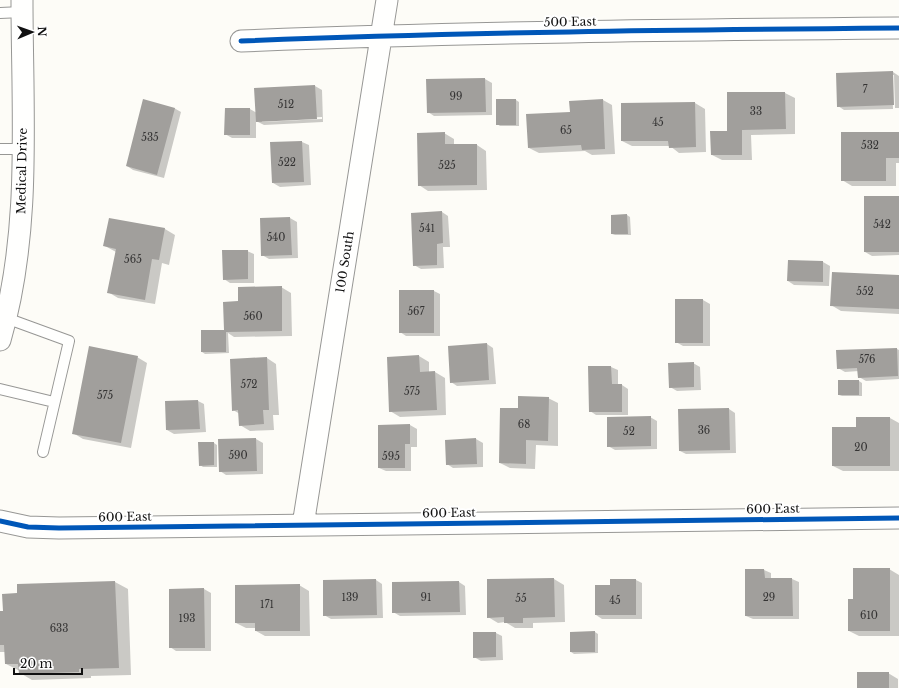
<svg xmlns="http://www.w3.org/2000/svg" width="899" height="688" font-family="'Libre Baskerville',serif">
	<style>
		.shadow { fill: #0003; fill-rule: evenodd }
		.building { fill: #a19f9c }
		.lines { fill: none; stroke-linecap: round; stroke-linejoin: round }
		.service-casing { stroke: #979795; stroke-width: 12 }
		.minor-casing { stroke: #979795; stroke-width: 23 }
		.service { stroke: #fffffe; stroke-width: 10 }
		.minor { stroke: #fffffe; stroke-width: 21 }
		.cycleway-casing { stroke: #fff; stroke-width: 8 }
		.cycleway { stroke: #0057b8; stroke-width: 5 }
		.labels { text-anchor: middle; stroke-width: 4; stroke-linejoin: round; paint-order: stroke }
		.number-label { font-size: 10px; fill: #353434 }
		.street-label { font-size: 12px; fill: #111; stroke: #fff }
	</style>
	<rect width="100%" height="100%" fill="#fdfcf7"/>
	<path class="shadow" d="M893 72 899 76V108H895L894 75H892L893 109 844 110 838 106Z
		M485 79 492 83V115L434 116 428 112Z
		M315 86 322 90 323 122 264 125 256 121V138H232L225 134 250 109 257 113 255 89ZM322 117V119L262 122V120Z
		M785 93 795 98V134L751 135 752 160H722L712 155 728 132Z
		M516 100 519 102V126H500L497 124Z
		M603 100 612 105 615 154 592 155 585 151 539 153 529 148 571 113Z
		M695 103 705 109 706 152 679 153 670 146H632L622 141V104Z
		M174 108 181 112 164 178 133 170 127 166Z
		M444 133 454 139V145H477L486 151 487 190 428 191 419 185Z
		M899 133V163H896V186H852L842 180Z
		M302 142 309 145 311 185 280 187 273 183Z
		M899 197V255L872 256 865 252Z
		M442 212 448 216 450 247H443L444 268 421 269 414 265Z
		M627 215 630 217 631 235H615L612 234Z
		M290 218 297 222 298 258 269 259 262 255Z
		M110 219 165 229 175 235 169 265 162 263 155 304 118 298 108 292 116 252 105 246Z
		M247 251 254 254V283H230L224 279Z
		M789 261 823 262 830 266 829 286 794 285 788 281Z
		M899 276V314L841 311 831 305Z
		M281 287 291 293 292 336 234 337 228 333 229 353 205 354 202 352 225 331 239 302Z
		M434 291 440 294V336H406L400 332Z
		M676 300H703L710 304V346H683L676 342Z
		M487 344 493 348 496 384 457 386 451 382Z
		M897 349 899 350V379L866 381 859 377V371L845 372 838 368Z
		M419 356 429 362V372H435L445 378 446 415 400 417 390 411 388 358Z
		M137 357 147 363 131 448 83 439 73 433Z
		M267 358 276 364 279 415H273L274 430 250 431 240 425V414L233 410Z
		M693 363 700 367 701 390 677 391 670 387Z
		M589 367H611L618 370V385H622L628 389V415H596L590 411Z
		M839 381H859L862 383V396H842L839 395Z
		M548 398 558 403V446L536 445 535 469 510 468 500 463 519 409Z
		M198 401 204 404 206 432 174 434 167 430Z
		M729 409 735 413 736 453 686 454 680 451Z
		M650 417 657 421V449L615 450 608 446Z
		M890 418 899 423V471H843L833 466Z
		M410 425 417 429V447H411V471H386L379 468Z
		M256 439 263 443V474L226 475 220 471 219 440Z
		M476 439 483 443V467L453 468 447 464 446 441Z
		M214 443 217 445V467H203L200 465Z
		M889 569 899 575V636H859L849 631 854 600Z
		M746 570H764L771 573V579H792L799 582V619H753L746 616Z
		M554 579 564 585 565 622 533 623V628H515L505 622 498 623 488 617V580Z
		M376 580 382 584 383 618 331 619 324 615Z
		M636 580 642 583V619H602L596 615Z
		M115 582 128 589 131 675 91 676V678L32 680 20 673V671L6 664 5 652H0V612H4L18 594V585Z
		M459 582 465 586 466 615 400 616 393 612Z
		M299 585 309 591 310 636H265L256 631V628H246L236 623Z
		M204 589 211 593V651H176L170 647V590Z
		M595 632 598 634V653L574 654 571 652Z
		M496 633 502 636 503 660 481 661 474 657Z
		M888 673 898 679V688H858Z"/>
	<path class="building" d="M893 71 894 105 837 107 836 73Z
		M485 78 486 112 427 113 426 79Z
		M315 85 317 119 256 122 254 88Z
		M727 92H785L786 129 742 130V155H711L710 131H727Z
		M143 99 175 108 157 175 126 166Z
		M496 99H516V125H496Z
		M603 99 605 149 582 150 581 145 528 148 526 114 570 112 569 101Z
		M695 102 696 147 669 148 668 141H621V103Z
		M225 108H250V135H224Z
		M445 132V144H477V185L418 186 417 133Z
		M841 132H899V158H886V181H841Z
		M302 141 304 182 272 183 270 142Z
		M864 196H899V252H864Z
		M442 211 443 243 437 244V265L413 266 411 213Z
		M627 214 628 234H611V215Z
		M290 217 292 255 261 256 260 218Z
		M109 218 165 228 159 260 152 259 145 300 107 293 116 249 103 246Z
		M222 250H248V279L223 280Z
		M788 260 823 261V282L787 281Z
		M832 272 899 275V309L830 306Z
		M282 286V331L226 332V352H201V330H224L223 302 238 301V287Z
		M399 290H434V333H399Z
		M675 299H703V343H675Z
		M487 343 489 380 450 383 448 346Z
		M89 346 138 356 121 443 72 434Z
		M897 348 898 376 858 378 857 368 837 369 836 350Z
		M419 355 420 372 435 371 437 410 389 412 387 357Z
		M267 357 269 410H263L264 424 239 426 238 410 232 411 230 359Z
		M694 362V387L669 388 668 363Z
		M588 366H611L612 384H622V412H589Z
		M838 380H859V395H838Z
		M518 396 549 397 548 441 526 440V464L499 463 500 408H518Z
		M198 400 200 429 166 430 165 401Z
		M729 408 730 450 679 451 678 409Z
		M651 416V446L607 447V417Z
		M856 417H890V466H832V427H856Z
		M410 424V444H405V468H378V425Z
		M256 438 257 471 219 472 218 439Z
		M476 438 477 464 446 465 445 440Z
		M198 442H214V465L199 466Z
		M853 568H890V631H848V599H853Z
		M745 569H764L765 578H792L793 616H745Z
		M554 578 555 617 523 618V623H504V617L487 618V579Z
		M376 579 377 615 323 616V580Z
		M610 579H636V615H595V585H610Z
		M115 581 119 668 79 669V672L19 674 18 664H5L4 645H0V611H3L2 594 17 593V584Z
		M459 581 460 612 392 613V582Z
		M300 584V631H255V623H235V585Z
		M204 588 205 648H169V589Z
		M595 631V652H570V632Z
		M473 632H496V657L473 658Z
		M857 672H889V688H857Z"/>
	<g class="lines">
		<defs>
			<path id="service" d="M0 13 22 12
				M0 149H23
				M6 318 69 341 43 452
				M0 389 54 402"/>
			<path id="minor" d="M241 41C460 32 680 30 899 28
				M0 340C32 230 22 113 22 0
				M0 521 28 527 59 528 899 518
				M303 525 387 0"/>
		</defs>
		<use href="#service" class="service-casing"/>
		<use href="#minor" class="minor-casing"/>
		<use href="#service" class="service"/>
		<use href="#minor" class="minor"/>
		<defs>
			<path id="cycleway" d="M241 41C460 32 680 30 899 28
				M0 521 28 527 59 528 899 518"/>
		</defs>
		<use href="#cycleway" class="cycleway-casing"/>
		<use href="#cycleway" class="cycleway"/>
	</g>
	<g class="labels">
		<g class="number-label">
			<text x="865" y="93">7</text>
			<text x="456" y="100">99</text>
			<text x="286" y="108">512</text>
			<text x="756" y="115">33</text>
			<text x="658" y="126">45</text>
			<text x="566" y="134">65</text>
			<text x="150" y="141">535</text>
			<text x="870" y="149">532</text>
			<text x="287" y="166">522</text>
			<text x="447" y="169">525</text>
			<text x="882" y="228">542</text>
			<text x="427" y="232">541</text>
			<text x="276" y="241">540</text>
			<text x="133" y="263">565</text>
			<text x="865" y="295">552</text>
			<text x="416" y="315">567</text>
			<text x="253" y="320">560</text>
			<text x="867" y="363">576</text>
			<text x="249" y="388">572</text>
			<text x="412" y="395">575</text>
			<text x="105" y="399">575</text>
			<text x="524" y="428">68</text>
			<text x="704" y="434">36</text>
			<text x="629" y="435">52</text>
			<text x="861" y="451">20</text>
			<text x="238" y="459">590</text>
			<text x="391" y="460">595</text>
			<text x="350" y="601">139</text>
			<text x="426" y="601">91</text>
			<text x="769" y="601">29</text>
			<text x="521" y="602">55</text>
			<text x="615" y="604">45</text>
			<text x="267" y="608">171</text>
			<text x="869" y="619">610</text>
			<text x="187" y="622">193</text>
			<text x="59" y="632">633</text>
		</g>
		<g class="street-label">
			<text transform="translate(570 22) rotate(-1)" y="4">500 East</text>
			<text transform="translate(22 171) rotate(-89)" y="4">Medical Drive</text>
			<text transform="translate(345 262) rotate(-81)" y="4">100 South</text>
			<text transform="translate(773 509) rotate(-1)" y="4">600 East</text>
			<text transform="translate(449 513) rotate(-1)" y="4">600 East</text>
			<text transform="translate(125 517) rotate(-1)" y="4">600 East</text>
		</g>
	</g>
	<g transform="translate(32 32) rotate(88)" stroke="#ffffff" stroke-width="3" paint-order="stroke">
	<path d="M0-3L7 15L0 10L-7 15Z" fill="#111111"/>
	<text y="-6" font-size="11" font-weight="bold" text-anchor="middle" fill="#111111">N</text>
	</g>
	<path d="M14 668v6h68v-6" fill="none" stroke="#111111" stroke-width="2"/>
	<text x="20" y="668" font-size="12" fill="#111111" stroke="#ffffff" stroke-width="3" paint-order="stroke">20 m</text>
</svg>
